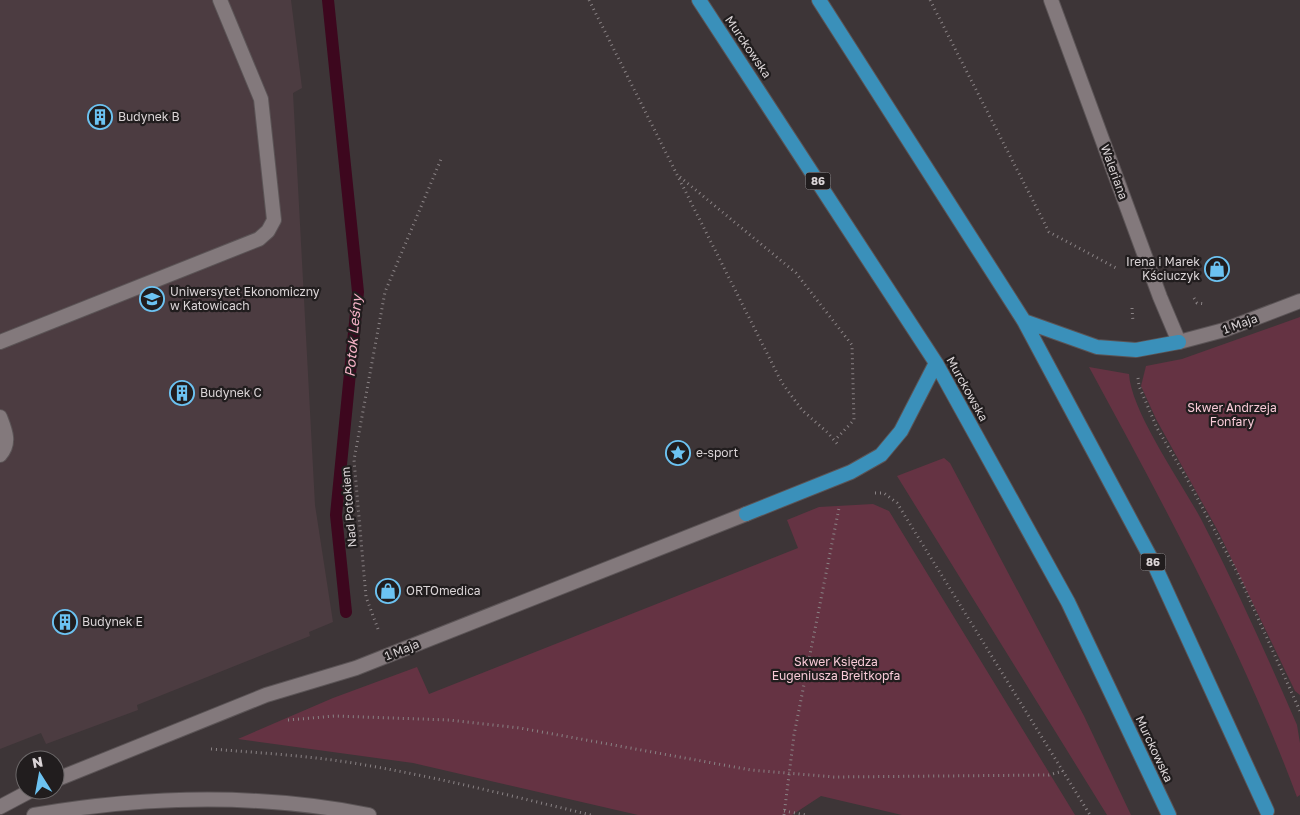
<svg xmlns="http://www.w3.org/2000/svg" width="1300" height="815" font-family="'Golos Text',sans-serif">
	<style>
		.built { fill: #4c3c41 }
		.green { fill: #653343 }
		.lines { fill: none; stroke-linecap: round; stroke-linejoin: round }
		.stream { stroke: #3d071e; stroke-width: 12 }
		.service-casing { stroke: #5b5456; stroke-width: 16 }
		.minor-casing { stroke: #5b5456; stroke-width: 16 }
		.tertiary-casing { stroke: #5b5456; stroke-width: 16 }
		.trunk-casing { stroke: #5b5456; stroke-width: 16 }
		.path { stroke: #8a8385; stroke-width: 3; stroke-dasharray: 1 4; stroke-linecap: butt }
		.service { stroke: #83797c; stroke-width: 14 }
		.minor { stroke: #83797c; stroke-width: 14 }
		.tertiary { stroke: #83797c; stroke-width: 14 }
		.trunk { stroke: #3a90ba; stroke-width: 14 }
		.labels { text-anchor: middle; stroke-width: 4.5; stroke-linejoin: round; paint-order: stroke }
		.shield { fill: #211d1e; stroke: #a39ea0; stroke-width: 1 }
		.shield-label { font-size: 11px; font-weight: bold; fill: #dbd5d7 }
		.street-label { font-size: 12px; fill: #dbd5d7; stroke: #211d1e }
		.poi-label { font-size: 12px; fill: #dbd5d7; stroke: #211d1e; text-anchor: start }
		.park-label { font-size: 12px; fill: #f8cad7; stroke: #211d1e }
		.water-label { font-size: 14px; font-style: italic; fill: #f8b4c8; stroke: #211d1e }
	</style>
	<rect width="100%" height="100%" fill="#3d3537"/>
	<path class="built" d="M0 0H291L302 88 293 93 315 505 333 622 309 632 310 636 137 705 138 710 46 744 41 733 0 749Z"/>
	<path class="green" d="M1300 317V695L1295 691 1219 533 1156 419 1141 386 1146 366 1182 359Z
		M1089 367 1129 374C1131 411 1181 482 1201 519 1236 586 1267 656 1297 725L1300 743V795L1297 797C1241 647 1165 507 1089 367Z
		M944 458 950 463 1084 716 1131 815H1107L897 476Z
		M873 504 889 511 1075 815H902L821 796 792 815H638L413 763 238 739 333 698 417 667 429 694 798 548 787 520 819 507Z"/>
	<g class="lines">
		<path class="stream" d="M328 0 358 292 336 515 346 612"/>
		<defs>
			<path id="service" d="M0 342 259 239 268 231 274 220 261 99 220 0
				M0 417C5 430 11 443 0 455"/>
			<path id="minor" d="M1051 0 1160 297 1179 342 1224 330 1300 301
				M55 780 266 695 356 668 746 514
				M0 807 32 790"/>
			<path id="tertiary" d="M34 815C145 796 258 793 369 815"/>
			<path id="trunk" d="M699 0 936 363 1068 602 1169 815
				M819 0 1024 321 1154 564 1267 811
				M1024 321 1097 347 1136 350 1179 342
				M746 514 851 472 881 455 901 431 936 363"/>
		</defs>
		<use href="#service" class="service-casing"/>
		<use href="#minor" class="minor-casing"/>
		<use href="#tertiary" class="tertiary-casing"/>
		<use href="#trunk" class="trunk-casing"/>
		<path class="path" d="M589 0 782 383 802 410 828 433 839 446
			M930 0 1049 232 1118 269
			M680 177 796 273 852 345 854 420 835 440
			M1194 298 1197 303 1206 304
			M1132 308 1133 322
			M1138 378 1139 386 1157 428 1186 477 1238 574 1300 711
			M875 493H884L897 503 1090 815
			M378 629 366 597 354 460 385 292 442 157
			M288 720 335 716 449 720 520 728 751 770 834 777 1049 775 1063 771
			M211 749C262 753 314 756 365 765 441 778 516 797 591 815
			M784 811 806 815
			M784 815 794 735 839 508"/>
		<use href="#service" class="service"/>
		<use href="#minor" class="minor"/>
		<use href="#tertiary" class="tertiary"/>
		<use href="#trunk" class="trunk"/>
	</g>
	<defs>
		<symbol id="building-ring" viewBox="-11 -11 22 22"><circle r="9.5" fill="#211d1e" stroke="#6cc3f2" stroke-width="1.5"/><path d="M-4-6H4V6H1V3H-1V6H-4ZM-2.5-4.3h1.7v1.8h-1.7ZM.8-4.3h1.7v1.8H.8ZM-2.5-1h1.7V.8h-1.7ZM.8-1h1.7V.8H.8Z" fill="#6cc3f2"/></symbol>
		<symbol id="shop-ring" viewBox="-11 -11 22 22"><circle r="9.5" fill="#211d1e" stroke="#6cc3f2" stroke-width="1.5"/><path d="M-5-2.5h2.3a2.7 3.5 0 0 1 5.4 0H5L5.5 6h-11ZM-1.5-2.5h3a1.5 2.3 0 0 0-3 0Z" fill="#6cc3f2"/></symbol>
		<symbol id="university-ring" viewBox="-11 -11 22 22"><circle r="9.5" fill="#211d1e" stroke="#6cc3f2" stroke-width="1.5"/><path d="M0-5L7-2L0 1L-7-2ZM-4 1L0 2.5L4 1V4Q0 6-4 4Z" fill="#6cc3f2"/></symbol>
		<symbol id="sight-ring" viewBox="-11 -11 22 22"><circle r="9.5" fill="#211d1e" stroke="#6cc3f2" stroke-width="1.5"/><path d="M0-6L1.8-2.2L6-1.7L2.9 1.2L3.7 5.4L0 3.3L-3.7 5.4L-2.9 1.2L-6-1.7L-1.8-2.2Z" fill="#6cc3f2"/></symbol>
	</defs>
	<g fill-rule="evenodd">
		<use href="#building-ring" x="86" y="103" width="28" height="28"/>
		<use href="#shop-ring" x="1203" y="255" width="28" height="28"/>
		<use href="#university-ring" x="138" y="285" width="28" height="28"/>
		<use href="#building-ring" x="168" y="379" width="28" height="28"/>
		<use href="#sight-ring" x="664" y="439" width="28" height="28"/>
		<use href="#shop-ring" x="374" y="577" width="28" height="28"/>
		<use href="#building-ring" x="51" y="608" width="28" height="28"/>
	</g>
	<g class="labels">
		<g class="shield">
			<rect x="805.5" y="172.5" width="25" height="17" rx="4"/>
			<rect x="1140.5" y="553.5" width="25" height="17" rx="4"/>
		</g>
		<g class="shield-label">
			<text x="818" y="185">86</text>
			<text x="1153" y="566">86</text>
		</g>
		<g class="street-label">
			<text transform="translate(748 47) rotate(56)" y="4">Murckowska</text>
			<text transform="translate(1114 172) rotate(70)" y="4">Waleriana</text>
			<text transform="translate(1240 324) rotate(-20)" y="4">1 Maja</text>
			<text transform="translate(967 389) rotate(61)" y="4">Murckowska</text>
			<text transform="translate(349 507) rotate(-95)" y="4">Nad Potokiem</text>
			<text transform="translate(402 650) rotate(-22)" y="4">1 Maja</text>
			<text transform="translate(1154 749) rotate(65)" y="4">Murckowska</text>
		</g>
		<g class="poi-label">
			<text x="118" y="121">Budynek B</text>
			<text x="1200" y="266" text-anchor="end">Irena i Marek<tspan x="1200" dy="14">Kściuczyk</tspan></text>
			<text x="170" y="296">Uniwersytet Ekonomiczny<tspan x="170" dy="14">w Katowicach</tspan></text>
			<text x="200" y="397">Budynek C</text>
			<text x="696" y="457">e-sport</text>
			<text x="406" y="595">ORTOmedica</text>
			<text x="82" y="626">Budynek E</text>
		</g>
		<g class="park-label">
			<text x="1232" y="412">Skwer Andrzeja<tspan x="1232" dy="14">Fonfary</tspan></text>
			<text x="836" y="666">Skwer Księdza<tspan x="836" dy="14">Eugeniusza Breitkopfa</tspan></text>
		</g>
		<g class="water-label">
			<text transform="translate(353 336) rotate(-85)" y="5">Potok Leśny</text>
		</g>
	</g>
	<g transform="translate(40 775) rotate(349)"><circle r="24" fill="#211d1e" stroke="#6b6768"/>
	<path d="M0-4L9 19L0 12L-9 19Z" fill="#6cc3f2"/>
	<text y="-8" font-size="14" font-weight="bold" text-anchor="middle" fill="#dbd5d7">N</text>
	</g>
</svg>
